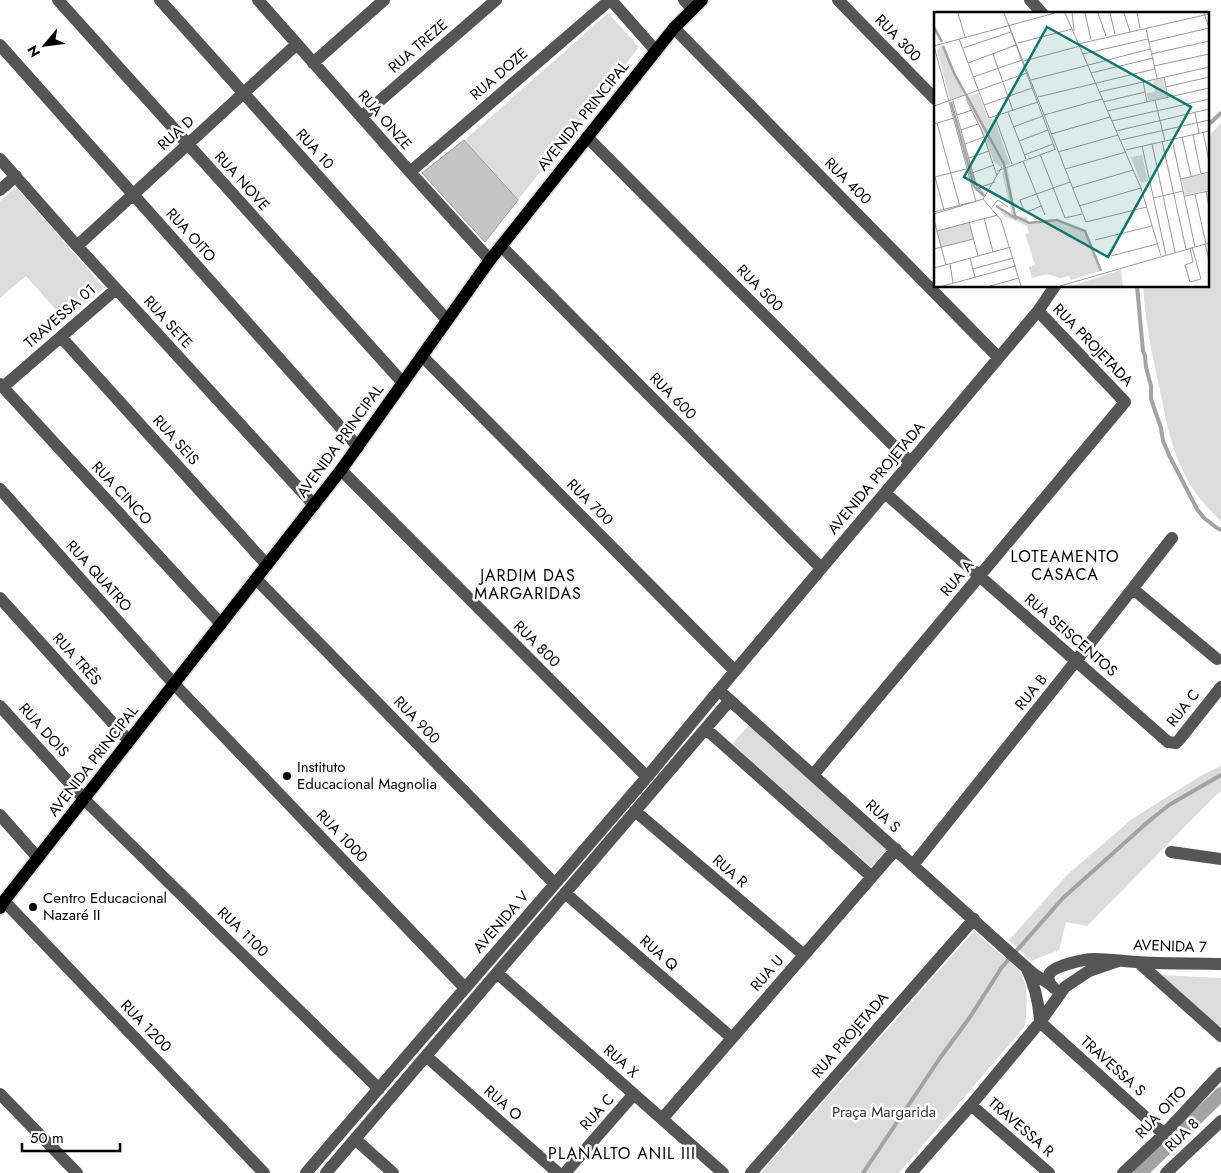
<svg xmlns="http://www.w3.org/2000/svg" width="1221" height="1173" font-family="Jost,sans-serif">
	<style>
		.green { fill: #dcdcdc }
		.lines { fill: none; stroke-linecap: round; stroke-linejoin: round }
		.stream { stroke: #a3a3a3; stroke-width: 4 }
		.canal { stroke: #a3a3a3; stroke-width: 14 }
		.building { fill: #c4c4c4; stroke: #999 }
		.major-casing { stroke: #dbdbdb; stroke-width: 15 }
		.minor { stroke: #555; stroke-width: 12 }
		.major { stroke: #000; stroke-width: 12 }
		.poi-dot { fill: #000; stroke: #fff; stroke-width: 2 }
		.labels { text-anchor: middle; stroke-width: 5; stroke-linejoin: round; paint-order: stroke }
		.street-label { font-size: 15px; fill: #000; stroke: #fff }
		.poi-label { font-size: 15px; fill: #000; stroke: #fff; text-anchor: start }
		.park-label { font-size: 15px; fill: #333; stroke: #fff }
		.neighbourhood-label { font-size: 16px; letter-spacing: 1px; fill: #000; stroke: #fff }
		.inset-river { fill: none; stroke: #a3a3a3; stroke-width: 2.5 }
		.inset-road { fill: none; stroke: #999; stroke-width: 1 }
		.view { fill: #0f766e; fill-opacity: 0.15; stroke: #0f766e; stroke-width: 2.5 }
		.inset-edge { fill: none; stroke: #000; stroke-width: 2.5 }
	</style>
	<rect width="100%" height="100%" fill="#fff"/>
	<path class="green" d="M608 13 639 47 518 200 465 140Z
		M1221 123V521C1206 507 1193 492 1184 473 1172 450 1167 425 1162 400 1154 363 1145 324 1143 286H1207V138Z
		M16 187 104 288 65 320 26 276 0 298V201Z
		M750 724 888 848 871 867 732 744Z
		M1221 766V792L1218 793 1087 926 1066 922 1059 950 1031 961 1009 940 1067 875 1132 819 1202 775Z
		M974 931 1020 971C1029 986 1027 1009 1025 1026L899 1173H761Z
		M1161 975 1221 978V1028Z
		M1221 1086V1104L1150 1173H1134Z"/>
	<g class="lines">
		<path class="stream" d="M1207 126 1221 113
			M1137 286 1143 351 1145 356 1146 367 1151 386V399L1161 428 1163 441 1170 457 1197 509 1204 518 1217 528 1221 530
			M863 1173 940 1058 970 1017 1002 967 1063 898 1149 821 1169 805 1221 775"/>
		<path class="canal" d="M1140 1173 1221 1094"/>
	</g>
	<path class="building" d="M464 140 518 200 485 242 422 173Z"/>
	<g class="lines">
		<defs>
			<path id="major" d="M0 908 4 901 341 470 490 260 674 28 702 0"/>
		</defs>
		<use href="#major" class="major-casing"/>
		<path class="minor" d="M58 0 403 383
			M160 0 447 320
			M258 0 410 172 490 260
			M611 0 656 51
			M684 0 693 9
			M838 0 935 99
			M1030 0 1043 14
			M674 28 998 357
			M0 45 358 447
			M313 63 384 0
			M361 117 496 0
			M587 137 910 462
			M0 159 77 246 314 505
			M410 172 610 0
			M0 190 16 176
			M77 246 297 44
			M501 246 821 568
			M61 337 267 565
			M422 356 735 671
			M0 384 221 624
			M3 387 116 289
			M341 470 647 777
			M0 489 174 684 465 988
			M885 493 1168 742 1176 743 1179 740 1221 687
			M256 579 555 884
			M1133 589 1217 659
			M0 598 129 741
			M724 695 1020 962 1035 975 1050 984
			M0 706 84 799 379 1089
			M706 729 872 877
			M813 775 1125 402 1038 311
			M635 811 804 955
			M0 815 38 858
			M1171 852 1221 859
			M913 865 1076 661 1172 538
			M565 893 732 1038
			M4 901 264 1173
			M1138 962 1221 1036
			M1027 969C1035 986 1039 1003 1040 1022
			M497 973 723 1173
			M1054 988C1050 985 1047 981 1049 975 1051 966 1085 959 1094 959 1108 959 1122 961 1136 962 1164 964 1193 963 1221 964
			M1040 1022 1164 1134
			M426 1056 558 1173
			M0 1094 77 1173
			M971 1105 1049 1173
			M662 1119 896 849
			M355 1139 393 1173
			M306 1173 647 777 719 690 1038 311 1055 286
			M326 1173 730 700
			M565 1173 634 1094
			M751 1173 974 919
			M911 1173 971 1105 1040 1022 1065 987 1089 971 1118 961
			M1123 1173 1164 1134 1221 1073
			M1166 1173 1221 1121"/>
		<use href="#major" class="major"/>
	</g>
	<g class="poi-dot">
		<circle cx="287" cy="776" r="5"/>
		<circle cx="33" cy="907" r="5"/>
	</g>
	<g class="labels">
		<g class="street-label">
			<text transform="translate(898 38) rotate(46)" y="5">RUA 300</text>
			<text transform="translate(418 46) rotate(-41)" y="5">RUA TREZE</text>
			<text transform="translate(499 74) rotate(-41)" y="5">RUA DOZE</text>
			<text transform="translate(583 116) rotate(-51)" y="5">AVENIDA PRINCIPAL</text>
			<text transform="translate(385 120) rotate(49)" y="5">RUA ONZE</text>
			<text transform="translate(176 133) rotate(-42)" y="5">RUA D</text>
			<text transform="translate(315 149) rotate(48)" y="5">RUA 10</text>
			<text transform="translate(242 181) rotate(48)" y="5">RUA NOVE</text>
			<text transform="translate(848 181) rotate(45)" y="5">RUA 400</text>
			<text transform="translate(191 235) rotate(48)" y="5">RUA OITO</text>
			<text transform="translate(760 288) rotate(45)" y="5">RUA 500</text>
			<text transform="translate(60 316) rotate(-41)" y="5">TRAVESSA 01</text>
			<text transform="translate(168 322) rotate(48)" y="5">RUA SETE</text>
			<text transform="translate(1093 345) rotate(46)" y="5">RUA PROJETADA</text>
			<text transform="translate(673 396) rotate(45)" y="5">RUA 600</text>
			<text transform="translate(176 440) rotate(48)" y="5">RUA SEIS</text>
			<text transform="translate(340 441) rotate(-54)" y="5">AVENIDA PRINCIPAL</text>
			<text transform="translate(876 478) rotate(-50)" y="5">AVENIDA PROJETADA</text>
			<text transform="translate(122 493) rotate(47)" y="5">RUA CINCO</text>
			<text transform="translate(590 502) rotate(45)" y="5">RUA 700</text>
			<text transform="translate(99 576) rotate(48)" y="5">RUA QUATRO</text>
			<text transform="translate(957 578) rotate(-50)" y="5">RUA A</text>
			<text transform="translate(1071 635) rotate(41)" y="5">RUA SEISCENTOS</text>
			<text transform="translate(537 644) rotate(45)" y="5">RUA 800</text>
			<text transform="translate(77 659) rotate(48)" y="5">RUA TRÊS</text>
			<text transform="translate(1031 692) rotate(-51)" y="5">RUA B</text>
			<text transform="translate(1183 708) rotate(-52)" y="5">RUA C</text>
			<text transform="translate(417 720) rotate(46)" y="5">RUA 900</text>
			<text transform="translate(44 730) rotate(48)" y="5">RUA DOIS</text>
			<text transform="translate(93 761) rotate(-52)" y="5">AVENIDA PRINCIPAL</text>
			<text transform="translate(883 816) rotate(42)" y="5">RUA S</text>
			<text transform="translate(342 836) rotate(46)" y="5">RUA 1000</text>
			<text transform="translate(730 871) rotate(41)" y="5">RUA R</text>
			<text transform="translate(501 922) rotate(-49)" y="5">AVENIDA V</text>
			<text transform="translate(243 932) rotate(44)" y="5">RUA 1100</text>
			<text transform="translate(1170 946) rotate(2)" y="5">AVENIDA 7</text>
			<text transform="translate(659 953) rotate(41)" y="5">RUA Q</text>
			<text transform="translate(767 973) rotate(-49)" y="5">RUA U</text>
			<text transform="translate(146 1026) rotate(46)" y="5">RUA 1200</text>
			<text transform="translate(850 1035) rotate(-49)" y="5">RUA PROJETADA</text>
			<text transform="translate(621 1061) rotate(42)" y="5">RUA X</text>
			<text transform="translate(1113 1066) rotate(42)" y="5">TRAVESSA S</text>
			<text transform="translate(503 1103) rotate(41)" y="5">RUA O</text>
			<text transform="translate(597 1112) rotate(-48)" y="5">RUA C</text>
			<text transform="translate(1161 1112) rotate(-46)" y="5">RUA OITO</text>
			<text transform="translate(1021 1127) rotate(41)" y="5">TRAVESSA R</text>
			<text transform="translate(1182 1135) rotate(-44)" y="5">RUA 8</text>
		</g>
		<g class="poi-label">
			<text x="297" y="772">Instituto<tspan x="297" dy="17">Educacional Magnolia</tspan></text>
			<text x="43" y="903">Centro Educacional<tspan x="43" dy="17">Nazaré II</tspan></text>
		</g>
		<g class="park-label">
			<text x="884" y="1117">Praça Margarida</text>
		</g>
		<g class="neighbourhood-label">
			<text x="1065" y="562">LOTEAMENTO<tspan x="1065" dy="18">CASACA</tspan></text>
			<text x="528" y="581">JARDIM DAS<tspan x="528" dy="18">MARGARIDAS</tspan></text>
			<text x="622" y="1159">PLANALTO ANIL III</text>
		</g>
	</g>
	<g transform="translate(934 12)">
		<rect width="275" height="275" fill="#fff"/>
		<path d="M8 33 30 83 16 88 3 38ZM229 66 233 85 214 89 213 81 221 80 219 68ZM44 81 54 106 60 107 76 152 67 155 61 151 32 85ZM17 90 45 178 41 180 30 140ZM208 143 214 169 207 171 197 145ZM73 155 82 204 93 205 96 212 122 209 151 220 166 259 137 268 135 264 126 266 113 262 98 266 95 255 101 253 91 222 95 221 93 214 70 204 66 199 78 203 68 161ZM275 161V178L251 183 248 167ZM35 210 39 227 7 235 3 219ZM187 258 189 274H137Z" fill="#dcdcdc"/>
		<path class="inset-river" d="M0 15 8 30M9 34 20 61 70 152 81 204 95 211 123 208 151 219 167 259M17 90 40 174 50 184M62 194 83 207"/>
		<path class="inset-road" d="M24 1 31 25M70 1 121 137M131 1 207 176 227 244M138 1 140 19M151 1 157 28M164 1 172 24M176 1 181 22M190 1 196 20M203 1 206 16M270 1 275 16M74 11 152 210 213 195M212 17 223 66M25 27 55 106 104 90M215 30 275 16M84 31 138 17M144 32 275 2M0 34 42 190M0 34 121 1M29 36 77 20M59 42 79 99M149 42 214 27M217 42 275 29M90 49 146 34M34 51 82 33M220 54 275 42M157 61 219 46M39 65 88 48M230 65 234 85M97 68 216 37M209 69 213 90M232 75 275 65M165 80 275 55M104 85 221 57M32 87 48 119 63 164M221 88 231 129M19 89 42 173 52 184M169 90 211 80M50 93 98 76M0 94 93 61M173 99 275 76M74 100 92 147M261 101 265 121M23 103 38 98M110 103 168 87M61 105 78 152M178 109 275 87M3 111 26 195M0 112 20 106M79 115 109 104M27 118 44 112M182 119 275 97M269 120 275 149M117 122 176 105M259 123 267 162M248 125 257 164M238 127 261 235M187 128 275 108M85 129 114 118M228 129 252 237M31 132 50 125M218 132 241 240M208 134 232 243M192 138 275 119M124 140 184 123M106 142 131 206 148 202M90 143 119 132M35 146 55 139M89 149 111 203M131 157 192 140M63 159 122 137M38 161 60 153M1 165 10 198M1 165 32 157M247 167 275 160M44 176 61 170M138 176 199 158M272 179 275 195M261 182 272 232M251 184 275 179M219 186 249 179M49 187 67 208 87 274M145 194 207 176M58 195 64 188 74 195M90 199 86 188 136 170M0 200 38 190M93 200 107 194M0 202 49 187 68 155M50 206 59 240M0 208 12 253M35 210 44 244M3 219 64 203M161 228 218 214M271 232 275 248M256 236 259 250 251 253 256 270 267 267 258 235M0 237 39 227M177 244 223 232M36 246 41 265M16 252 19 271M0 256 77 235M38 257 80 246M9 274 82 254M56 274 85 266M126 274 275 231"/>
		<path class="view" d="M113 15 257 95 174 245 30 165Z"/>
		<rect width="275" height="275" class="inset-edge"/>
	</g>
	<g transform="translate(45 45) rotate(241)" stroke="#ffffff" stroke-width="4" paint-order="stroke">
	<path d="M0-4L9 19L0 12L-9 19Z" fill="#000000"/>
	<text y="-8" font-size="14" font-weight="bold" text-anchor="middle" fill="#000000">N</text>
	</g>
	<path d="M22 1143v8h98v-8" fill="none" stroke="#000000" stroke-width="2.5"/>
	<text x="30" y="1143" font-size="15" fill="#000000" stroke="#ffffff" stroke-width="4" paint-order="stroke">50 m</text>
</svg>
